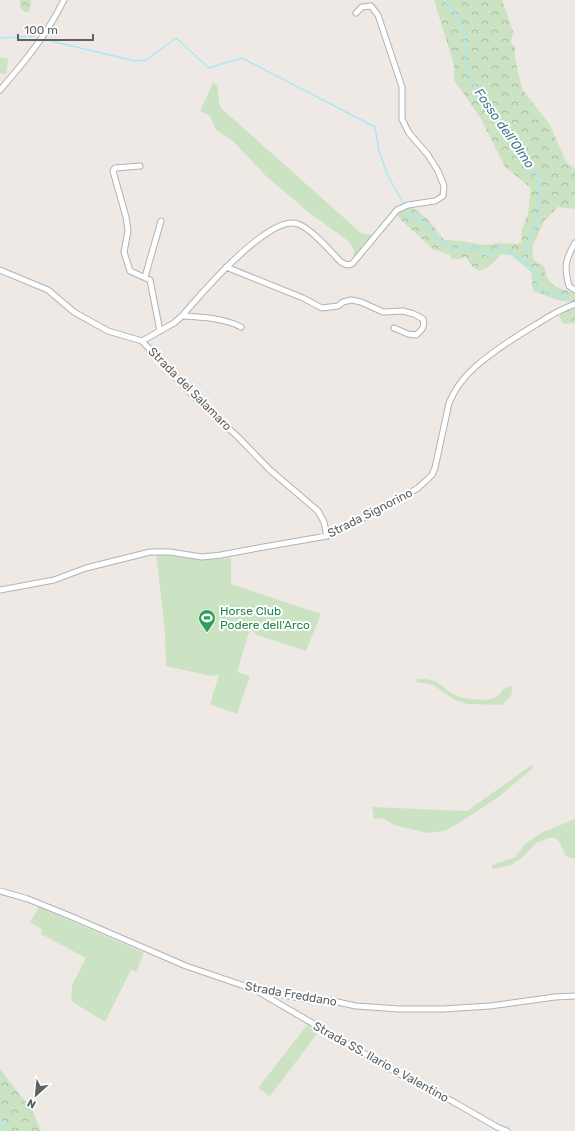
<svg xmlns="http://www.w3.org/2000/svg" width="575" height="1131" font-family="Rubik,sans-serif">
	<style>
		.green { fill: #cbe3c3 }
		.forest { fill: url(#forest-crowns) }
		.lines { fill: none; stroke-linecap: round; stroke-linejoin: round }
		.stream { stroke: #abe8f7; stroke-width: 1.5 }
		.street-casing { stroke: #b0b3b6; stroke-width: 7 }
		.street { stroke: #fff; stroke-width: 5 }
		.labels { text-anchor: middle; stroke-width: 4; stroke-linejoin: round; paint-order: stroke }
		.street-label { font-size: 12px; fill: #5c6164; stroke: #fff }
		.leisure-label { font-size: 12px; fill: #27864d; stroke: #fff; text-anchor: start }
		.water-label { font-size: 13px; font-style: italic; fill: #40798e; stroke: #fff }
	</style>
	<defs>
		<pattern id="forest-crowns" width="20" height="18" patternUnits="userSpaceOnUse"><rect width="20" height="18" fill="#cbe3c3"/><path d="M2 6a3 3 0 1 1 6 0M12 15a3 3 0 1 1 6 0" fill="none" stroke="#a8bba2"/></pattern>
	</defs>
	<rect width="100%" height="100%" fill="#eee9e5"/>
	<path class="green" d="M0 57 8 59 6 74 0 73Z
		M213 83 217 85 220 107 361 233 372 235 353 259 354 250 348 241 307 211 266 176 232 140 216 130 210 116 200 111Z
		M156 553 203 560 231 558V584L321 614 306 651 257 635 250 629 237 672 250 676 237 714 210 704 219 675 211 676 166 666 165 631Z
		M417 679C424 679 432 679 438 683 442 685 444 688 448 691 455 696 462 698 471 699 478 700 489 701 496 697 504 692 500 687 513 686L511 696 502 705 467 704 453 699 433 685 416 682Z
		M533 764 532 769 497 798 459 823 444 831 428 833 394 825 383 818 374 819 372 807 467 811Z
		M575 819V859L566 856 559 841 555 838H549L536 843 523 857 511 865 492 869V865L515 857 525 844 541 833Z
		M39 907 144 953 136 972 131 970 105 1022 71 1001 72 985 86 958 41 934 42 929 30 923Z
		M308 1024 320 1030 270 1096 258 1088Z"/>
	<path class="forest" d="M20 0H31V7L29 12H25C20 8 19 7 20 0Z
		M434 0H502L513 31 511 43 515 47V58L522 89 550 125 566 162 575 169V209L558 207 544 221 532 248 534 260 544 266C547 287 558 287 575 294V301C562 304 545 295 533 291L531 272 511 255 502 254C496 259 485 275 475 269 471 266 468 260 465 256L460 259H452L450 255 433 249 399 218 395 213 409 206C425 214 434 226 444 240L461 241 484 245 499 243 516 244 521 242 522 229 528 214 531 188 505 167 481 119 454 80V65Z
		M575 305V323L563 324 559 316 566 308Z
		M0 1069 32 1110 41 1131H0Z"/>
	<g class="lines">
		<path class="stream" d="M444 0 458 16 464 35 468 75 484 100 537 173 540 192 539 214 522 260 534 272 540 289 567 298 573 303
			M0 38 35 36
			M51 41 135 61 146 60 176 38 209 68 242 58 375 127 379 151 387 174 403 203
			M405 212V214L423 222 437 239 454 249 477 247 487 256 498 247 522 260
			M0 1119 8 1131"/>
		<defs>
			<path id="street" d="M0 90C26 60 46 36 64 0
				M140 166 115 168 113 171 126 217 128 231 124 252 130 271 150 280 160 331
				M575 243C565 260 564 267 569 286L575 290
				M226 267 303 298 322 308 338 306 343 302 351 300 361 302 383 312 403 311 414 314 423 319C425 327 422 330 416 335L408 334 394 328
				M0 270 48 290 74 312 108 331 142 341 193 396 238 437 270 470 318 511 324 522 327 536
				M145 277 161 221
				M182 316C199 296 270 213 298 224 313 230 329 250 341 262L347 265 352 264 397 210 408 205 435 201 443 196 444 186 438 171 428 155 409 133 402 119V87L378 15 371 6 362 7 356 13
				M142 341 174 323 182 316C201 317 224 318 241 327
				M0 590 54 580 86 568 150 552H170L202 557 221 555 258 548 327 536 382 509 418 488 432 475 435 468 449 403C454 391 464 377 474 368 493 351 515 337 537 324 549 316 561 309 575 304
				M0 891 28 899 70 916 186 966 256 990 311 1000H328L356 1006 399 1009H443L490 1006 555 997 575 996
				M259 992 408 1079 452 1101 497 1127 507 1131"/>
		</defs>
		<use href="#street" class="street-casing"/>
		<use href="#street" class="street"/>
	</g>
	<defs>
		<symbol id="stadium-pin" viewBox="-11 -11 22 30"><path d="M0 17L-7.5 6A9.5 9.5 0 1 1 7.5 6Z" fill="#2e9e5b" stroke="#fff"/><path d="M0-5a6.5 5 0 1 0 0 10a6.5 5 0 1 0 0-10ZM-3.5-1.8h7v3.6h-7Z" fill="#fff"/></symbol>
	</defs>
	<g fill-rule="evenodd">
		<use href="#stadium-pin" x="197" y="608" width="20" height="27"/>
	</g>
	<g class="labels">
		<g class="street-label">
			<text transform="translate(190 389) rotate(45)" y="4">Strada del Salamaro</text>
			<text transform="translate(370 513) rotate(-27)" y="4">Strada Signorino</text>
			<text transform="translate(291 994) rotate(10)" y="4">Strada Freddano</text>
			<text transform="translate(381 1062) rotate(29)" y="4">Strada SS. Ilario e Valentino</text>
		</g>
		<g class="leisure-label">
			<text x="220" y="615">Horse Club<tspan x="220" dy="14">Podere dell'Arco</tspan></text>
		</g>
		<g class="water-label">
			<text transform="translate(505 128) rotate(55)" y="5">Fosso dell'Olmo</text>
		</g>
	</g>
	<g transform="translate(36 1095) rotate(207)" stroke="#ffffff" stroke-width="3" paint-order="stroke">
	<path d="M0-3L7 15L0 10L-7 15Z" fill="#5c6164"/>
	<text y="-6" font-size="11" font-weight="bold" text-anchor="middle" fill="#5c6164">N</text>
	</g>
	<path d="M18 34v6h75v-6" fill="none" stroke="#5c6164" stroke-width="2"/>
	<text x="24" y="34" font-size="12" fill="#5c6164" stroke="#ffffff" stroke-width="3" paint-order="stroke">100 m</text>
</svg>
